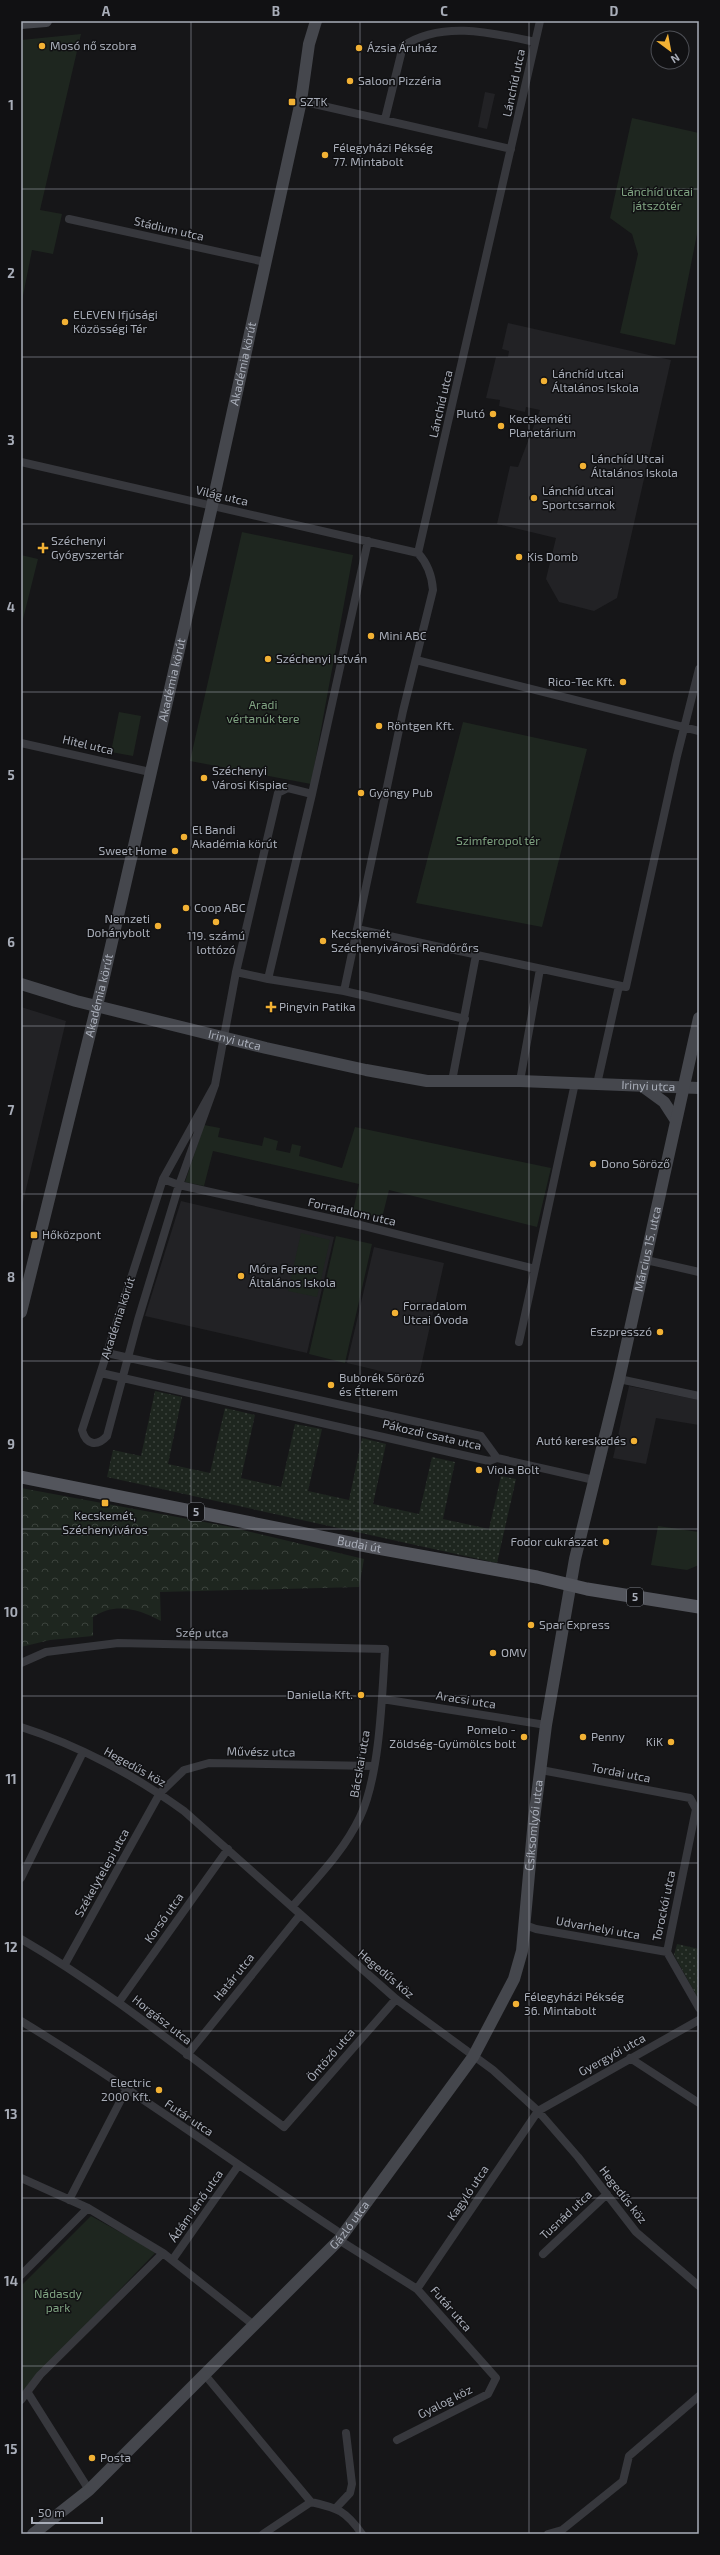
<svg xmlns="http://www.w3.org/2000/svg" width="720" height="2555" font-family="'Exo 2',sans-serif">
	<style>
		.built { fill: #222225 }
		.grass { fill: url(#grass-dots) }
		.forest { fill: url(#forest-crowns) }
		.park { fill: #1e261f }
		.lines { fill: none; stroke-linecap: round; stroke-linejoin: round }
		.street { stroke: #37383d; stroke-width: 8 }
		.secondary { stroke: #45474d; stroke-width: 12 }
		.primary { stroke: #53555c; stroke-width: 13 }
		.grid { fill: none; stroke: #a8adb8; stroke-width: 1; stroke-opacity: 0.55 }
		.poi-dot { fill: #f2b134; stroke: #111113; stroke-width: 1.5 }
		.labels { text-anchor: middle; stroke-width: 3; stroke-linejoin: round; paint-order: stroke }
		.shield { fill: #111113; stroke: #7b7e86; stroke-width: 1 }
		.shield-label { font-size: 11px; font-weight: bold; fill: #a8adb8 }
		.poi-label { font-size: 12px; fill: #a8adb8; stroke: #111113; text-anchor: start }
		.street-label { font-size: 12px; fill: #a8adb8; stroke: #111113 }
		.park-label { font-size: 12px; fill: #7fa381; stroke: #111113 }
		.neatline { fill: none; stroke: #a8adb8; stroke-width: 1.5 }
		.grid-label { font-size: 13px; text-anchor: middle; font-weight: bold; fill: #a8adb8 }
	</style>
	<defs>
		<pattern id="grass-dots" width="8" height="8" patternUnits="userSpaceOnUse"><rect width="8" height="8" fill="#1e261f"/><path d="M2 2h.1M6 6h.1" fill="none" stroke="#3c433d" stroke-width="1.8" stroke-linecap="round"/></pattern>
		<pattern id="forest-crowns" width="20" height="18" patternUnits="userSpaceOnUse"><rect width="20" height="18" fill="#1e261f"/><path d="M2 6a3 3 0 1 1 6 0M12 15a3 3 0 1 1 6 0" fill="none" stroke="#3c433d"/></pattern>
	</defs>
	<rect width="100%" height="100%" fill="#161618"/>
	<path class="built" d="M485 92 495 94 487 129 478 127Z
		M508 323 671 360 617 598 594 611 559 602 546 579 556 538 497 524 510 466 518 467 540 410 526 407 525 412 499 406 500 400 486 398 496 357H508L509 351 502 349Z
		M21 1007 66 1021 22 1206H21Z
		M181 1201 334 1237 307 1353 145 1316Z
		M374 1247 444 1263 418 1380 347 1363Z
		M629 1386 699 1400V1425L656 1418 646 1464 613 1458Z"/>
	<path class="grass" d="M155 1391 182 1397 168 1464 210 1473 225 1408 255 1415 241 1478 281 1487 295 1424 322 1429 308 1491 349 1500 362 1438 386 1444 373 1504 419 1514 432 1457 455 1462 443 1519 489 1529 501 1476 516 1479 497 1563 107 1477 113 1450 141 1456Z
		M677 1944 699 1949V2000L674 1955Z"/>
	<path class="forest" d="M21 1488 226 1526 364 1559 359 1587 160 1592 161 1621C139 1609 115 1602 93 1617V1636L50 1640 21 1647Z"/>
	<path class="park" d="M81 34 40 210 62 214 53 254 32 250 21 306V40Z
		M632 118 699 133V224L675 345 620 333 638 254 632 234 610 218Z
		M242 532 353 555 311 784 190 761Z
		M21 555 38 559 21 627Z
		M119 712 141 716 133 756 111 752Z
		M463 722 587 749 542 927 416 903Z
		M204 1125 220 1128 218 1137 262 1146 264 1137 278 1141 276 1150 290 1153 292 1144 301 1146 299 1156 342 1168 355 1127 551 1168 537 1227 389 1190 382 1218 353 1211 359 1184 213 1151 204 1186 185 1182Z
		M301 1233 330 1240 317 1297 288 1291Z
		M336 1236 372 1244 345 1363 309 1354Z
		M658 1526 699 1532V1565L687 1570 651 1565Z
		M91 2216 156 2252 32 2381 21 2400V2286Z"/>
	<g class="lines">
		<path class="street" d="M301 101 511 149
			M385 119 403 46C442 20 493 33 535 42
			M69 219 265 262
			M21 462 418 553
			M418 553 540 21
			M416 660 699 731
			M21 743 150 772
			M357 929 626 987 677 756 699 669
			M236 972 278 793 288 788 312 794
			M268 979 344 991 465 1019
			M344 991 403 711 433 590C432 575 428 564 418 553
			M452 1081 476 955
			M520 1081 540 969
			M597 1084 619 986
			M215 1085 163 1179 82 1430C86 1445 97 1447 107 1436L138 1320 179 1185 215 1085 236 972 268 979 312 794 368 541
			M163 1179 179 1185 360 1225 535 1269 575 1083
			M646 1260 699 1272
			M519 1342 535 1269
			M107 1353 481 1436 497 1458
			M101 1373 489 1461 497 1458
			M619 1379 699 1396
			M497 1458 594 1480
			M21 1663 46 1652 118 1643 385 1649C382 1696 380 1775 360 1817 344 1851 316 1879 292 1907
			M382 1699 546 1725
			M21 1727C78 1745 136 1776 184 1811L396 1999 493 2070 538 2111 578 2157 636 2232 699 2286
			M541 1770 690 1798 696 1809 667 1952 699 2008
			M21 1878 83 1752
			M525 1925 536 1929 667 1952
			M21 1939C114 1993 197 2063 284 2127L396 1999
			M65 1964 160 1793 184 1770 209 1763 373 1766
			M119 2002 228 1849
			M21 2021C131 2088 235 2164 343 2235
			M187 2055 300 1915
			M630 2058 699 2103
			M21 2178 88 2208 163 2253 255 2326
			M69 2200 126 2090
			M339 2240 417 2289 496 2378 488 2394 397 2440
			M543 2254 607 2194
			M173 2259 238 2166
			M21 2275 88 2208
			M417 2289 538 2111 699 2020
			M205 2375 311 2502
			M28 2393 89 2490
			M21 2400 40 2375 163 2253
			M311 2502C338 2508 346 2511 362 2534
			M336 2508 350 2493 352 2484 346 2433
			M263 2534 311 2502
			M548 2534 562 2530 623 2481 629 2456 699 2396"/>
		<g class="secondary">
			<path d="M21 23 46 21"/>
			<path id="s1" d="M21 984 76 1001 266 1048 366 1070 427 1081H520L699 1088"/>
			<path d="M642 1086 664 1102 675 1119"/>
			<path id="s2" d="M21 1312 103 981 212 506 301 101 309 44 316 21"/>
			<path id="s3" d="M33 2534 89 2490 339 2240 473 2057 514 1979 522 1951 534 1819 546 1725 575 1559 619 1379 699 1018"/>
		</g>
		<path class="primary" id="s4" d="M21 1477 371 1547 537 1577 587 1589 699 1607"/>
	</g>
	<path class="grid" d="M191 21V2534M360 21V2534M529 21V2534M21 189H699M21 357H699M21 524H699M21 692H699M21 859H699M21 1026H699M21 1194H699M21 1361H699M21 1529H699M21 1696H699M21 1863H699M21 2031H699M21 2198H699M21 2366H699"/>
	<g class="poi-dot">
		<circle cx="42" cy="46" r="4"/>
		<circle cx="359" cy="48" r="4"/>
		<circle cx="350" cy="81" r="4"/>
		<rect x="288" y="98" width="8" height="8" rx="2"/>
		<circle cx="325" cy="155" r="4"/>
		<circle cx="65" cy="322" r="4"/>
		<circle cx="544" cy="381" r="4"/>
		<circle cx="493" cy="414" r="4"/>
		<circle cx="501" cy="426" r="4"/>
		<circle cx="583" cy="466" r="4"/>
		<circle cx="534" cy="498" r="4"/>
		<path d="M41 542h4v4h4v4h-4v4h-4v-4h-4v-4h4z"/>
		<circle cx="519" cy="557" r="4"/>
		<circle cx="371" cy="636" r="4"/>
		<circle cx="268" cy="659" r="4"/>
		<circle cx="623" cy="682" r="4"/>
		<circle cx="379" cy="726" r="4"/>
		<circle cx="204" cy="778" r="4"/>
		<circle cx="361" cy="793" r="4"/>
		<circle cx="184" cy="837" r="4"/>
		<circle cx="175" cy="851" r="4"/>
		<circle cx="186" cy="908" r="4"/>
		<circle cx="216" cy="922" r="4"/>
		<circle cx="158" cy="926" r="4"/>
		<circle cx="323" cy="941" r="4"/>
		<path d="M269 1001h4v4h4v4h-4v4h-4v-4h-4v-4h4z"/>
		<circle cx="593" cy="1164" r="4"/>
		<rect x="30" y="1231" width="8" height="8" rx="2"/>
		<circle cx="241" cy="1276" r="4"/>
		<circle cx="395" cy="1313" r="4"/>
		<circle cx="660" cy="1332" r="4"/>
		<circle cx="331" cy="1385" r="4"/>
		<circle cx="634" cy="1441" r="4"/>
		<circle cx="479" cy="1470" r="4"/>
		<rect x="101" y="1499" width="8" height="8" rx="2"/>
		<circle cx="606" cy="1542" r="4"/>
		<circle cx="531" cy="1625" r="4"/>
		<circle cx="493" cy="1653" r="4"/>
		<circle cx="361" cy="1695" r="4"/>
		<circle cx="524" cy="1737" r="4"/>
		<circle cx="583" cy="1737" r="4"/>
		<circle cx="671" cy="1742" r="4"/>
		<circle cx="516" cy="2004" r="4"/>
		<circle cx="159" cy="2090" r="4"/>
		<circle cx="92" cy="2458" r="4"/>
	</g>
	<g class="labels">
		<g class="shield">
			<rect x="188" y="1503" width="16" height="18" rx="3"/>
			<rect x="627" y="1588" width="16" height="18" rx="3"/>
		</g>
		<g class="shield-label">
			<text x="196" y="1516">5</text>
			<text x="635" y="1601">5</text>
		</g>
		<g class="poi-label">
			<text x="50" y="50">Mosó nő szobra</text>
			<text x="367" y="52">Ázsia Áruház</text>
			<text x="358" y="85">Saloon Pizzéria</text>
			<text x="300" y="106">SZTK</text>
			<text x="333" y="152">Félegyházi Pékség<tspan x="333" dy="14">77. Mintabolt</tspan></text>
			<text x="73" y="319">ELEVEN Ifjúsági<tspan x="73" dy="14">Közösségi Tér</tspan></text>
			<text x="552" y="378">Lánchíd utcai<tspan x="552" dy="14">Általános Iskola</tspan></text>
			<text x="485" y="418" text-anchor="end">Plutó</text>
			<text x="509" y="423">Kecskeméti<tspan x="509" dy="14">Planetárium</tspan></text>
			<text x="591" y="463">Lánchíd Utcai<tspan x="591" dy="14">Általános Iskola</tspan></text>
			<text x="542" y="495">Lánchíd utcai<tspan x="542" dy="14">Sportcsarnok</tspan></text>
			<text x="51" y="545">Széchenyi<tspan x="51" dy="14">Gyógyszertár</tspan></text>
			<text x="527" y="561">Kis Domb</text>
			<text x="379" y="640">Mini ABC</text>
			<text x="276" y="663">Széchenyi István</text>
			<text x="615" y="686" text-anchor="end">Rico-Tec Kft.</text>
			<text x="387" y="730">Röntgen Kft.</text>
			<text x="212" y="775">Széchenyi<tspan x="212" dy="14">Városi Kispiac</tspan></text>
			<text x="369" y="797">Gyöngy Pub</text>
			<text x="192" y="834">El Bandi<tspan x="192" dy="14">Akadémia körút</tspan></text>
			<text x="167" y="855" text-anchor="end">Sweet Home</text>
			<text x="194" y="912">Coop ABC</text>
			<text x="150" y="923" text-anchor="end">Nemzeti<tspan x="150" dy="14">Dohánybolt</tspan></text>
			<text x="331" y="938">Kecskemét<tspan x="331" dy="14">Széchenyivárosi Rendőrőrs</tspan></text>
			<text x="216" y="940" text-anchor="middle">119. számú<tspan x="216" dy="14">lottózó</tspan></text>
			<text x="279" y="1011">Pingvin Patika</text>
			<text x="601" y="1168">Dono Söröző</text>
			<text x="42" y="1239">Hőközpont</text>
			<text x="249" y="1273">Móra Ferenc<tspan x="249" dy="14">Általános Iskola</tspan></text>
			<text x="403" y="1310">Forradalom<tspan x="403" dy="14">Utcai Óvoda</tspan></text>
			<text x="652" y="1336" text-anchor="end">Eszpresszó</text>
			<text x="339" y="1382">Buborék Söröző<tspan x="339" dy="14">és Étterem</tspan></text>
			<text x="626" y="1445" text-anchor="end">Autó kereskedés</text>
			<text x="487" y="1474">Viola Bolt</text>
			<text x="105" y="1520" text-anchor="middle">Kecskemét,<tspan x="105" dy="14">Széchenyiváros</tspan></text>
			<text x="598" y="1546" text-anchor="end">Fodor cukrászat</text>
			<text x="539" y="1629">Spar Express</text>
			<text x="501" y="1657">OMV</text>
			<text x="353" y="1699" text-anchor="end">Daniella Kft.</text>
			<text x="516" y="1734" text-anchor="end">Pomelo -<tspan x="516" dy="14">Zöldség-Gyümölcs bolt</tspan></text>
			<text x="591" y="1741">Penny</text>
			<text x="663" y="1746" text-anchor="end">KiK</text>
			<text x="524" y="2001">Félegyházi Pékség<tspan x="524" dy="14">36. Mintabolt</tspan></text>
			<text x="151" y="2087" text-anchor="end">Electric<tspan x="151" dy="14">2000 Kft.</tspan></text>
			<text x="100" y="2462">Posta</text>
		</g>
		<g class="street-label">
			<text transform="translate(514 83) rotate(-78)" y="4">Lánchíd utca</text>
			<text transform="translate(169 229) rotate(13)" y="4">Stádium utca</text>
			<text dy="4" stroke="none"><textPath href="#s2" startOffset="974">Akadémia körút</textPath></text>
			<text transform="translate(441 404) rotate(-77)" y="4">Lánchíd utca</text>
			<text transform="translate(222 496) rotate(13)" y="4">Világ utca</text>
			<text dy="4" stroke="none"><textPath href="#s2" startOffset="650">Akadémia körút</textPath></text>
			<text transform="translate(88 745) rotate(13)" y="4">Hitel utca</text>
			<text dy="4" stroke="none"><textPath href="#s2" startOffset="326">Akadémia körút</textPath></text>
			<text dy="4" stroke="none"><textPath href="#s1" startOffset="221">Irinyi utca</textPath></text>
			<text dy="4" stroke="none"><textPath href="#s1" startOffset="639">Irinyi utca</textPath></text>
			<text transform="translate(352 1212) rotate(13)" y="4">Forradalom utca</text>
			<text dy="4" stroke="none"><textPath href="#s3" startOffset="1483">Március 15. utca</textPath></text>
			<text transform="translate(118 1318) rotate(-72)" y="4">Akadémia körút</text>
			<text transform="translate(432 1435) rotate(13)" y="4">Pákozdi csata utca</text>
			<text dy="4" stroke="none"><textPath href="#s4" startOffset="345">Budai út</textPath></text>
			<text transform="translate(202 1633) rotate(1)" y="4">Szép utca</text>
			<text transform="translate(466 1700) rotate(9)" y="4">Aracsi utca</text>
			<text transform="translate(261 1752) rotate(1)" y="4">Művész utca</text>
			<text transform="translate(360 1764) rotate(-80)" y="4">Bácskai utca</text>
			<text transform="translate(135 1767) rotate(29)" y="4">Hegedűs köz</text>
			<text transform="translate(621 1773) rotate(11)" y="4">Tordai utca</text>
			<text dy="4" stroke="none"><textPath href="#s3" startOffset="895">Csíksomlyói utca</textPath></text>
			<text transform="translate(102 1873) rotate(-61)" y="4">Székelytelepi utca</text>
			<text transform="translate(664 1906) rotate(-78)" y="4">Torockói utca</text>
			<text transform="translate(164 1918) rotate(-55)" y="4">Korsó utca</text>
			<text transform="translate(598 1928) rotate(10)" y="4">Udvarhelyi utca</text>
			<text transform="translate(386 1974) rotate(40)" y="4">Hegedűs köz</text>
			<text transform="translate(234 1977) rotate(-51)" y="4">Határ utca</text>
			<text transform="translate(162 2020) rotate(38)" y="4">Horgász utca</text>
			<text transform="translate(331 2055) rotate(-49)" y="4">Öntöző utca</text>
			<text transform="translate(612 2055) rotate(-29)" y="4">Gyergyói utca</text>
			<text transform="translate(189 2118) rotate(34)" y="4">Futár utca</text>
			<text transform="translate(468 2193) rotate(-56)" y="4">Kagyló utca</text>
			<text transform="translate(623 2195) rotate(52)" y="4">Hegedűs köz</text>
			<text transform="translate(196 2206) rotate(-55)" y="4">Ádám Jenő utca</text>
			<text transform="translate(566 2215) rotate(-43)" y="4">Tusnád utca</text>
			<text dy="4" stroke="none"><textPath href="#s3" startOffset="443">Gázló utca</textPath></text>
			<text transform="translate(451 2309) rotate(49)" y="4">Futár utca</text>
			<text transform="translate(445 2402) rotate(-27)" y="4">Gyalog köz</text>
		</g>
		<g class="park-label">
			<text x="657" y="196">Lánchíd utcai<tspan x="657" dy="14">játszótér</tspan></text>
			<text x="263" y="709">Aradi<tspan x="263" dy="14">vértanúk tere</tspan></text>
			<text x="498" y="845">Szimferopol tér</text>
			<text x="58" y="2298">Nádasdy<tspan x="58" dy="14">park</tspan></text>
		</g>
	</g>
	<rect width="720" height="2555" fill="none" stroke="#111113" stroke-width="44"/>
	<g transform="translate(670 50) rotate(148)"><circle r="19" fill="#111113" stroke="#4d4f55"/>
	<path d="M0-3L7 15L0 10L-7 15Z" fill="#f2b134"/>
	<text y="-6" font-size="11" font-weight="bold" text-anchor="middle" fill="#a8adb8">N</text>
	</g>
	<path d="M32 2517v6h70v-6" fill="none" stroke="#a8adb8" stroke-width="2"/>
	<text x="38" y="2517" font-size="12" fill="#a8adb8" stroke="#111113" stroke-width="3" paint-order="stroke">50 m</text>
	<rect x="22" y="22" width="676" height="2511" class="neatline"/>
	<g class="grid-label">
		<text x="106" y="16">A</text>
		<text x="276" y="16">B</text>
		<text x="444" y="16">C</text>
		<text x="614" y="16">D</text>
		<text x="11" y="110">1</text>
		<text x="11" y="278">2</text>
		<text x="11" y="445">3</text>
		<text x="11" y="612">4</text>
		<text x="11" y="780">5</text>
		<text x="11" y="947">6</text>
		<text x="11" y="1115">7</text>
		<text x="11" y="1282">8</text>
		<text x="11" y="1449">9</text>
		<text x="11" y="1617">10</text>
		<text x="11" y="1784">11</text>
		<text x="11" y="1952">12</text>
		<text x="11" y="2119">13</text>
		<text x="11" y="2286">14</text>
		<text x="11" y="2454">15</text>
	</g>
</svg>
